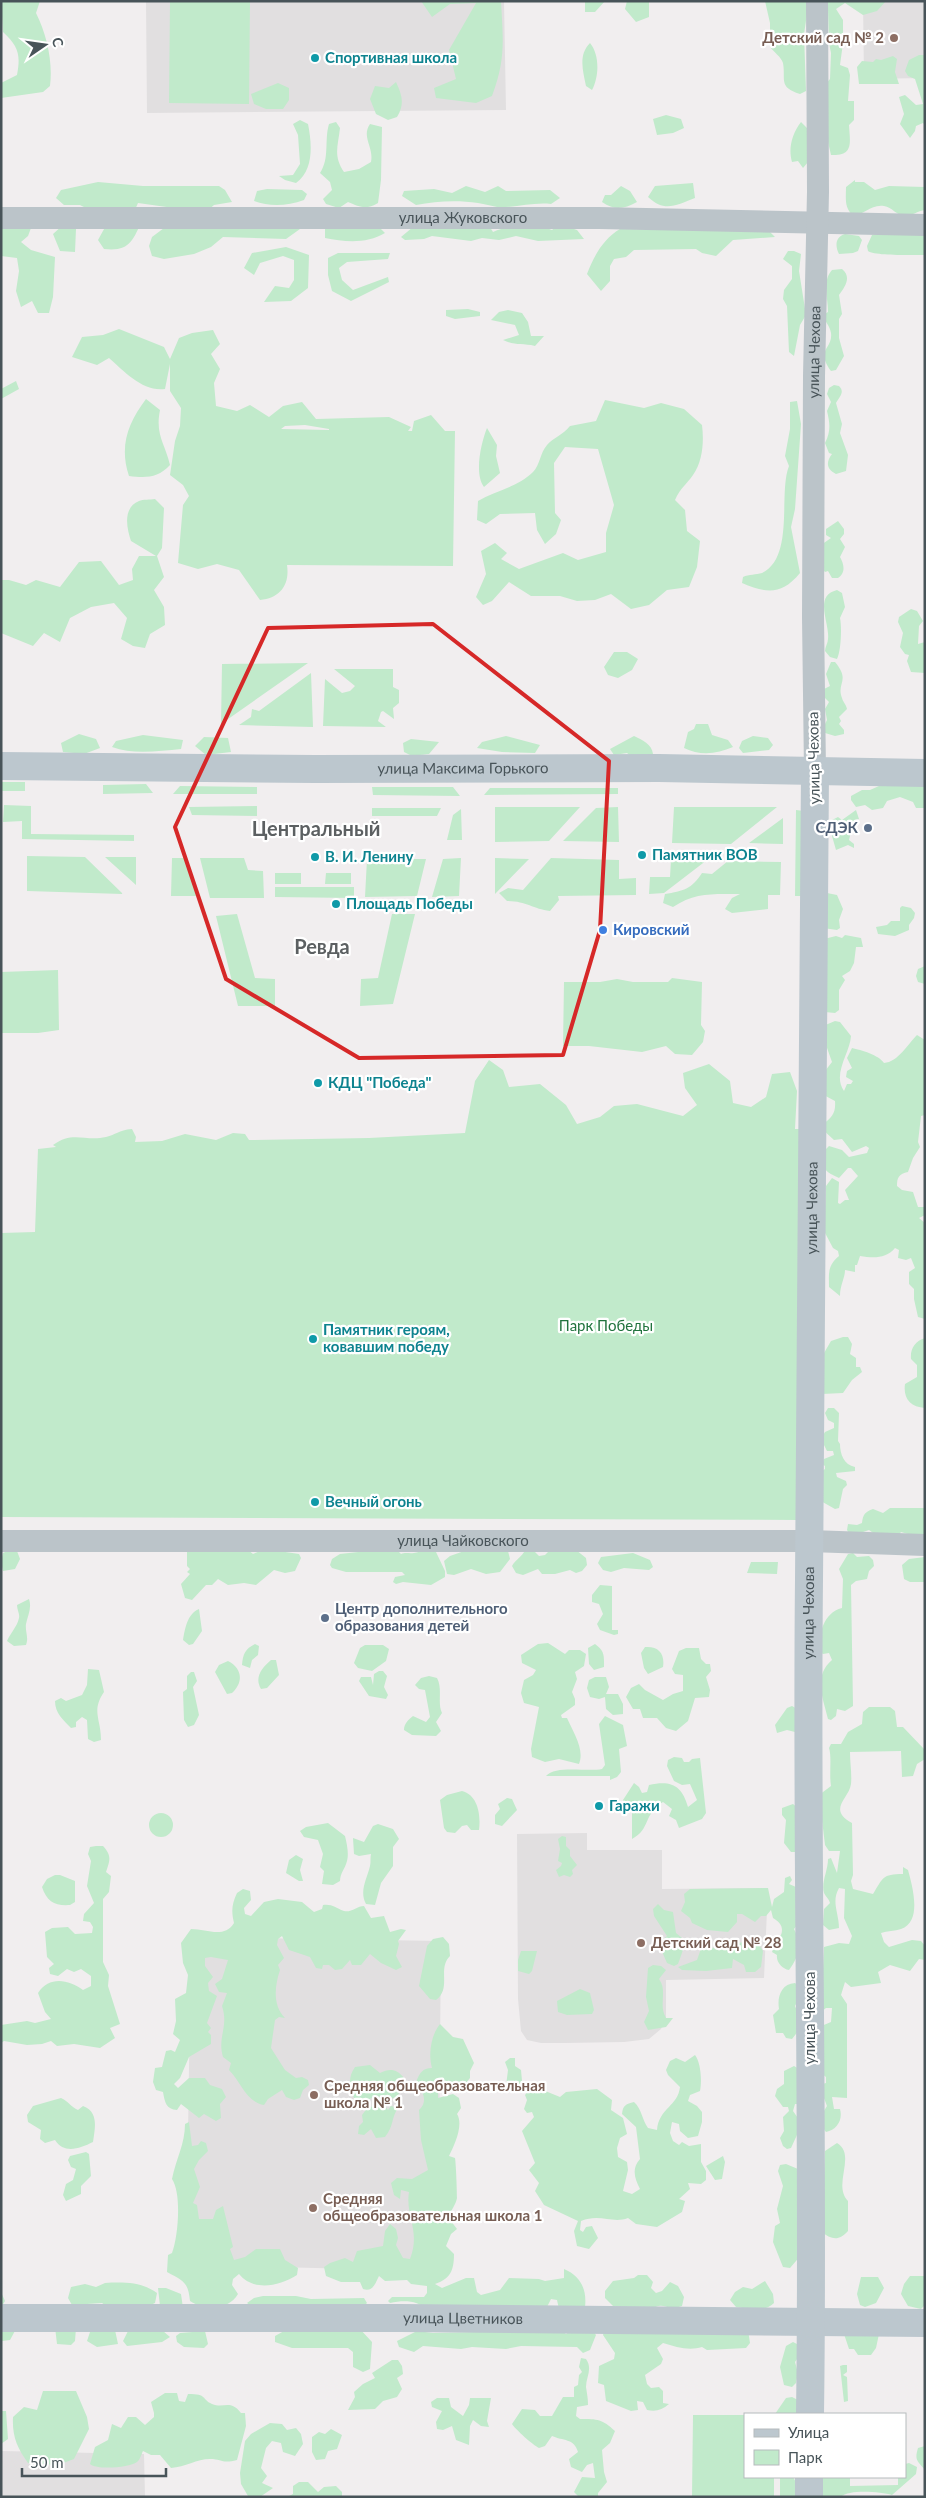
<svg xmlns="http://www.w3.org/2000/svg" width="926" height="2498" font-family="Lato,sans-serif">
	<style>
		.education { fill: #e1dfe0 }
		.green { fill: #c1eacb; fill-rule: evenodd }
		.lines { fill: none; stroke-linecap: round; stroke-linejoin: round }
		.street { stroke: #bbc4c9; stroke-width: 22 }
		.secondary { stroke: #bcc7ce; stroke-width: 28 }
		.marked { fill: none; stroke: #d62828; stroke-width: 4; stroke-linejoin: round }
		.education-dot { fill: #8d6e63; stroke: #fff; stroke-width: 2 }
		.culture-dot { fill: #0f9aa8; stroke: #fff; stroke-width: 2 }
		.service-dot { fill: #5c6f8a; stroke: #fff; stroke-width: 2 }
		.shop-dot { fill: #3f7fe0; stroke: #fff; stroke-width: 2 }
		.labels { text-anchor: middle; stroke-width: 4.5; stroke-linejoin: round; paint-order: stroke }
		.education-label { font-size: 15px; font-weight: bold; fill: #785e54; stroke: #fff; text-anchor: start }
		.culture-label { font-size: 15px; font-weight: bold; fill: #0d838f; stroke: #fff; text-anchor: start }
		.street-label { font-size: 15px; fill: #485459; stroke: #fff }
		.service-label { font-size: 15px; font-weight: bold; fill: #4e5e75; stroke: #fff; text-anchor: end }
		.shop-label { font-size: 15px; font-weight: bold; fill: #366cbe; stroke: #fff; text-anchor: start }
		.park-label { font-size: 15px; fill: #21733e; stroke: #fff }
		.district-label { font-size: 20px; font-weight: bold; fill: #5c6062; stroke: #fff }
	</style>
	<rect width="100%" height="100%" fill="#f1eeef"/>
	<path class="education" d="M146 1H504L506 110 147 113Z
		M863 1H925V78L864 79Z
		M587 1833V1850H662V1889L768 1888 764 1978 666 1980V2018L661 2029 649 2039 624 2042 565 2043H541L527 2040 521 2031 518 1999 517 1834Z
		M191 1937 441 1941 438 2271 186 2265Z
		M1 2451 144 2454 145 2497H1Z"/>
	<path class="green" d="M1 1H40L36 13C47 35 53 62 50 86L43 92 1 98V83L17 75C21 54 18 46 3 32Z
		M170 1H250L249 104 169 103Z
		M421 1H501C503 40 506 59 492 96L476 103 436 98 434 88 456 79 449 50 476 3 450 4 432 17Z
		M585 1H605L595 12H585Z
		M627 1H649V17L636 22 625 9Z
		M765 1H809L804 34 806 91 800 94C778 87 786 80 783 63 781 57 774 52 770 47V23Z
		M826 1H886L877 11 863 15 845 3 836 9 843 20V33L838 37 843 43 840 65 848 68 850 75 848 101H854V120L849 125C850 143 854 156 831 155L828 142 824 86 830 79 831 53 829 43 828 10Z
		M590 43C600 55 599 77 592 90L586 86C583 71 578 55 590 43Z
		M919 55H925V125L923 123 916 126 915 131 910 138 900 124 904 114 899 97 905 95 916 105 923 104 915 79 908 76 905 71 909 60Z
		M893 56 897 59 895 72 899 84H859L857 67 862 61 873 62 876 59 881 60Z
		M396 82C402 95 405 104 397 117L388 120 376 114 370 99 375 86 389 88Z
		M278 83 289 88V100L283 109H266L254 104 251 94Z
		M666 115 681 119 684 128 673 133 657 135 653 119Z
		M300 120 308 124C312 144 314 170 296 183L285 180 279 176 293 175 300 164 298 135 293 124Z
		M336 122 340 128C338 146 333 156 344 172L359 169 371 162C374 147 361 137 370 124L382 127 381 180 378 203C366 210 360 207 348 202L339 208 326 204 323 199 332 190 330 182 320 173C330 158 324 141 329 124Z
		M801 122 808 129V162L803 168 798 161 792 162C788 148 792 134 801 122Z
		M855 180V182H864L875 190 889 186 925 187V210C918 211 911 216 905 216 897 216 892 207 884 206 871 204 864 215 853 216 844 207 846 199 846 187Z
		M98 182 143 186H219L225 190 232 202 214 205 206 212 300 229 286 239 223 237 211 247 194 254 164 259 152 256 149 246 152 237 188 210 138 203 134 212 142 220C133 241 129 252 104 249L98 240 109 220 80 205H64L56 198 61 190Z
		M693 183 695 198C676 205 665 213 648 197L655 186Z
		M466 186 485 192 498 186 506 191 550 190 560 198 551 204C533 202 516 208 497 207 491 206 485 204 478 203 458 200 436 201 416 205L402 196 404 191 434 189 452 193Z
		M621 186 630 191 637 202C624 209 615 211 602 202L605 195H611Z
		M267 189 302 190 307 194 304 200C287 206 270 207 254 201L257 191Z
		M1 218 31 228 28 236 21 242 31 250 55 257 53 297 49 313H38L32 301 21 307 16 291 19 271 17 258 1 256Z
		M488 224 493 232C511 224 534 223 552 230L559 224 577 230 584 239 538 241 516 236 499 240 482 238 471 241 432 236 424 239 405 240 401 237 413 227Z
		M63 225 76 229 75 252 60 251 53 234Z
		M325 227H379L385 233C367 244 345 242 325 238Z
		M925 227V255C913 255 875 256 868 251L867 246 872 235Z
		M620 229 769 231 775 237 733 240 716 256 702 253 696 249 634 250 626 257 614 259 610 266V281L601 291 587 274C594 256 603 239 620 229Z
		M845 234 859 236 862 240 858 251 853 253 839 254C835 246 835 237 845 234Z
		M286 247 309 255 308 288 291 301 264 302 275 286 289 288 294 280V260L283 256 260 263 254 275 244 268 252 253Z
		M788 251H794L801 254 799 271 806 315 800 325 794 356 789 352 787 306 783 299 784 290 792 279V266L783 259Z
		M338 253H390L388 259 347 262 339 268 342 280 353 290 388 277 389 282 351 301 332 291 328 275V258Z
		M842 269C852 277 845 287 839 295L842 314 839 319V338L844 356 836 370 831 371C815 349 833 349 831 333 830 326 825 322 823 315L828 312C828 298 822 281 832 270Z
		M468 309 480 312V316L455 319 446 316V310Z
		M508 310 522 313 528 322 531 336H544L535 346C522 343 515 346 503 340L519 335 515 325 491 320 499 312Z
		M119 329 164 347 170 359 179 338 192 333 213 330 220 344 211 354 220 369 214 383 216 406 237 411 250 405 269 417 283 406 302 402 316 419 389 417 411 427 408 431H412L414 421 431 415 445 431H455L453 566 287 565C290 585 280 598 260 600L239 570 217 564 198 569 178 563 183 505 189 496 183 485 170 475 175 441 180 426 181 408 170 391V364L165 389C143 392 125 372 109 358L97 365 72 357 82 337 103 335ZM305 425 329 429V430L281 429 285 426Z
		M16 381 19 389 1 399V389Z
		M834 385 839 386C845 392 840 396 836 403L842 424 840 433 848 455 846 471 836 474C826 469 826 462 832 454L829 453 825 443C831 431 830 424 827 411L831 402 827 394 829 388Z
		M146 399 160 410C155 435 165 443 170 465 158 478 146 478 129 476 119 446 128 423 146 399Z
		M605 400 644 408 661 403 684 409 702 425C704 441 703 461 693 475 686 485 681 487 675 500L685 510 687 531 700 541 697 567 689 587 667 590 649 605 631 609 611 594 595 600 577 601 560 596H531L509 582 492 601 483 605 476 597 486 574 481 551 495 543 507 553 501 559 519 569 563 553 578 560 606 552V533L614 505 598 449 565 447 554 463 555 513 561 520 556 534 545 544 537 530 535 513 500 514 486 524 477 520 478 501C495 491 518 487 533 472 540 465 540 453 547 445 553 438 563 435 570 426L596 421Z
		M797 401 801 424 795 509 791 527 800 573C781 596 766 593 742 583L743 577C749 574 756 575 762 573 795 557 778 493 789 466L785 456 790 429V402Z
		M487 428 497 445 496 456 500 473 484 487C474 474 481 443 487 428Z
		M155 499 164 508 162 548 157 556 164 577 154 590 164 607 165 625 150 634 145 648 133 646 121 639 127 618 114 603 91 607 70 618 60 642 44 633 33 646 1 633V580H9L26 585 36 580 60 587 79 562 101 561 119 585 133 580 132 569 139 556H156L131 541C127 529 122 508 139 501 143 499 150 500 155 499Z
		M838 521 844 529V534L840 539 845 547 840 557C844 564 846 573 838 578H832L828 571 825 572 821 567V545L831 538 826 535V529Z
		M837 590 842 593 845 607 840 618C842 627 841 652 837 659L830 657 825 651C825 647 828 643 828 639 830 623 813 596 837 590Z
		M911 609 917 611 923 621 919 626 918 644 925 642V673L911 672 907 661 909 655 905 654 900 647 903 633 898 622 899 617Z
		M614 652H627L638 659 632 670 618 678 608 675 604 667Z
		M831 662H835C851 681 836 683 842 698 843 702 846 704 847 709L839 717 841 721 839 724 844 730V734L835 736 825 733 823 728 827 720 825 709 829 702 825 698 824 689 830 686 826 674Z
		M308 663 221 724 222 664Z
		M334 669H393V687L399 690V703L393 708 394 719 383 711 381 712 378 721 386 727 323 726 325 679 342 693 350 691 355 686Z
		M311 673 313 727 239 725 251 717 252 709 259 711Z
		M696 724H708L712 735 728 740 733 747C717 754 700 756 684 748L688 732 694 729Z
		M79 734 96 739 100 748 84 754 63 752 61 743Z
		M143 735 183 740 181 749C159 751 133 755 112 747L116 741Z
		M506 736 540 745 535 753 502 752 477 748 482 742Z
		M634 736C642 740 652 744 653 754L633 758 627 753 614 755 610 749Z
		M753 736 768 738 773 745 769 750 743 753 739 748 742 741Z
		M204 737 228 738 231 752 206 755 195 746Z
		M411 739 439 742 429 754 412 756 404 752 403 743Z
		M925 781V808H916L913 802 900 797 887 801 883 808 872 810 865 805 856 807 851 800V796L862 790H870L879 786Z
		M1 782H25V791H1Z
		M146 784 153 793 103 794V785Z
		M180 786 257 787V794H173Z
		M372 787H453L460 796 373 795Z
		M490 788H618V794L484 795Z
		M4 805 31 806V834L134 835V841L22 839V821L3 822Z
		M257 806V816L192 815 189 807Z
		M495 807H580L549 841 495 842Z
		M618 807 619 842 563 841 596 808Z
		M674 807H777L731 844 672 843Z
		M372 808H441L437 816H372Z
		M461 809 462 840H447L453 815Z
		M796 810 804 811 803 896H795Z
		M856 810 859 819 854 820 849 840 854 844V848L848 845 836 850 830 829 832 820 838 817 842 820Z
		M783 818V844L749 843Z
		M27 856 85 857 123 894 27 891Z
		M105 857H136V885Z
		M172 858H187L196 896H171Z
		M200 858H244L248 870 263 871 264 898H210Z
		M461 858 459 896 432 897 443 859Z
		M495 858 529 859 495 894Z
		M551 858 619 860V879L636 878V895L558 896 559 900 550 911C533 909 526 901 507 901L499 893 508 888 523 890Z
		M367 859H426L417 896 365 897Z
		M671 860H707L664 893 649 894 650 877H670Z
		M728 861 781 862 780 895H768V909L732 913 725 909 732 898 740 894C714 894 695 892 673 907L663 903 665 894C683 891 692 889 702 873L712 874Z
		M275 873H301V884H275Z
		M326 873H351V884H325Z
		M275 887H354V898L275 897Z
		M827 893 837 895 843 909 839 920 840 928 837 930 823 928Z
		M902 906 911 908 915 913 914 918 909 925V930L895 936 878 934 876 927 887 925 891 921H900V908Z
		M237 914 255 978 275 979V1006H238L216 916Z
		M392 914H415L393 1004 360 1006 361 979 378 978Z
		M845 935 861 938 863 947H856L854 963 850 971 842 976 845 980 839 990V1010L835 1013 825 1012 824 939 836 936 842 938Z
		M925 966V984L918 982 916 976 918 969Z
		M58 970 59 1030 38 1033H1V972Z
		M672 978 702 982 701 1025 705 1031 703 1042 692 1055 675 1054 666 1046 642 1052 589 1046H563L564 982H600L617 979 633 982H668Z
		M835 1021 840 1022 851 1036C850 1053 832 1074 844 1091L847 1084H851L853 1081 846 1077 847 1071 852 1068 847 1058 852 1048C861 1050 879 1055 884 1063 898 1062 908 1044 917 1035L925 1040V1115L921 1116 918 1142 920 1147 913 1158 908 1172C899 1174 897 1177 897 1186L902 1190 913 1192 918 1207H925V1215L919 1218 925 1223V1319L918 1317 914 1299V1289L909 1284V1272L915 1268 911 1258 906 1260 898 1258 899 1250 895 1248C886 1259 873 1258 860 1256L857 1265H855V1272L845 1270C845 1278 840 1285 840 1296L829 1287C829 1274 827 1266 839 1256L838 1251 833 1248 824 1231 826 1186 832 1178 839 1182 838 1203 840 1204 845 1200H849L845 1190 858 1176 851 1168H848L839 1178C822 1170 824 1170 824 1151L829 1146 842 1150 849 1157 867 1153 869 1148 866 1146 852 1152 842 1139 834 1140 822 1129V1125C832 1118 836 1113 835 1101L818 1092 825 1071 832 1062 826 1045 823 1026Z
		M489 1060 503 1070 509 1087 540 1084 566 1105 577 1124 600 1117 614 1106 637 1104 683 1116 697 1105 685 1088 683 1073 709 1064 730 1081 733 1103 751 1107 766 1097 772 1074 790 1072 797 1091 795 1129H800L799 1520 1 1517V1233L35 1232 38 1149 56 1147 53 1145C73 1130 85 1142 106 1137 116 1135 118 1130 132 1129L136 1137 135 1142 162 1141 185 1134 216 1140 233 1133 245 1134 249 1140 369 1138 465 1133 475 1081Z
		M843 1337H848L852 1344 850 1354 856 1358V1367H860L862 1372 852 1380 843 1393 822 1394 824 1353 831 1341Z
		M925 1338V1408C910 1407 903 1398 905 1384L917 1377V1365L911 1359C910 1349 915 1341 925 1338Z
		M828 1408H834L839 1413 838 1441 840 1444C840 1454 844 1465 855 1467V1471L836 1473 837 1477 846 1481 847 1485 843 1489 839 1508 835 1509 819 1500V1473L825 1469V1466L822 1464 824 1459 834 1455 833 1451H827L821 1439 825 1432 834 1428V1423L828 1420 825 1413Z
		M890 1508H925V1539L901 1532 898 1536 879 1537 869 1530 851 1536 847 1530 848 1524 857 1525 862 1523C863 1514 865 1512 873 1509L883 1513Z
		M366 1548 397 1550 401 1554C406 1552 409 1554 414 1553 426 1551 421 1549 436 1552L445 1571V1577L431 1585 403 1582 396 1584 393 1582 395 1577 405 1575 402 1572H346L332 1568 330 1565 332 1559 340 1554 358 1552Z
		M531 1548 539 1556 545 1555 549 1551 576 1550 586 1558 587 1565 582 1571 576 1573 570 1570 555 1574H542L538 1569 523 1575 516 1573 512 1566C516 1559 522 1557 525 1550Z
		M12 1549 17 1551 20 1559 15 1569 3 1571 1 1562 3 1553Z
		M265 1549 299 1554 301 1558 295 1571 285 1573 274 1570 256 1585 244 1583 228 1585 218 1579 212 1585H206L192 1600 185 1598 181 1584 190 1574 187 1572 190 1569 187 1566V1552L248 1550 253 1554Z
		M470 1549 508 1551 510 1559 500 1572 486 1574 471 1569 454 1575 447 1574 444 1561 450 1556Z
		M633 1553 650 1560 653 1567 649 1570 624 1568 611 1572 603 1570 598 1563 601 1557Z
		M853 1553 857 1557 869 1556 873 1560 874 1566 869 1571 867 1579 856 1581 851 1585 853 1706 845 1711 837 1709 836 1716 831 1720 828 1719C823 1698 813 1676 832 1660L829 1653 823 1654 819 1651C819 1634 823 1613 842 1608L843 1579 839 1569 848 1554Z
		M925 1557V1582H910L904 1579 902 1565 909 1559Z
		M751 1562H778L777 1574 747 1573Z
		M600 1585 612 1586V1630H618V1634L614 1635 600 1630 597 1624 603 1614 599 1604 592 1602V1595Z
		M29 1599C32 1608 28 1615 26 1624 25 1632 29 1637 26 1645L14 1646 7 1641C11 1632 17 1627 19 1618 20 1614 17 1610 17 1605Z
		M199 1609 202 1631 193 1644 189 1645 183 1640C185 1629 187 1614 199 1609Z
		M548 1643 565 1654 569 1650H580L586 1654 584 1666 575 1672 577 1679 572 1692 575 1699V1705L561 1715 562 1718H567C573 1732 585 1749 579 1764L559 1759 545 1762 532 1757 531 1749 539 1707 524 1703 521 1693 524 1680 533 1675 536 1670 522 1663 521 1655 538 1644Z
		M255 1644 259 1646 258 1655 252 1660 250 1668 242 1665C243 1654 245 1649 255 1644Z
		M595 1644C605 1651 604 1656 604 1667L594 1670 589 1664 588 1648Z
		M365 1645H383L389 1649 386 1661 372 1671 358 1668 354 1663 360 1648Z
		M645 1647C659 1646 665 1654 663 1667L648 1674 644 1668 641 1653Z
		M686 1648H699L701 1659 706 1664H710L711 1671 706 1677 710 1690 709 1697 695 1698 688 1721 676 1731 666 1728 657 1718H643L640 1709H633L626 1697 631 1688 639 1684 645 1690 663 1700 673 1694 683 1691V1675L675 1674 672 1669 679 1651Z
		M271 1660H276L279 1675 267 1688 261 1689C254 1677 262 1668 271 1660Z
		M228 1661C242 1668 244 1682 232 1693L227 1694 215 1672 219 1665Z
		M88 1669 99 1670 104 1692C91 1711 101 1719 101 1740L94 1742 88 1739 87 1720 82 1717 76 1722V1727L71 1728C63 1720 55 1713 55 1701L61 1698 66 1701 82 1695 87 1685Z
		M379 1671H383L387 1676 384 1687 388 1695 386 1699 369 1696 359 1681 361 1677H371L373 1685 374 1674Z
		M191 1672H194L197 1681 193 1687 199 1715 194 1725 188 1727 184 1720 183 1692 187 1689V1676Z
		M429 1676 437 1678C443 1689 437 1703 442 1713L436 1722 441 1731 436 1736 412 1735 404 1730C404 1724 408 1720 413 1716L426 1722 430 1717 425 1690 419 1689 415 1685 421 1678Z
		M595 1677H606L609 1687 606 1694H618L623 1704V1714L613 1715 606 1709 605 1697 599 1699 590 1697 587 1688 589 1680Z
		M792 1706 799 1710V1733L787 1730 777 1733 775 1725 787 1708Z
		M869 1707H890L895 1711 897 1727H903L924 1749 925 1759 917 1764 913 1776 902 1777 901 1751 850 1752C850 1763 852 1774 851 1784 849 1799 827 1809 852 1823L853 1875 851 1881 853 1889 873 1894C883 1878 882 1874 903 1874V1867L908 1870C912 1885 923 1922 901 1929 895 1931 887 1931 881 1933L884 1942 889 1947 912 1940 921 1941 925 1946V1960L919 1959 910 1971 890 1965 878 1972 881 1983 851 1987 845 1982 841 1995 847 2004V2098L832 2097 834 2109H840C843 2120 837 2130 826 2132L823 2128 822 2114 827 2106 819 2085 826 2083V2077L821 2073 819 2027 831 2022 832 2008H826L821 2012 824 1947 839 1943 849 1944 852 1936 844 1918 845 1889 839 1888C831 1902 839 1913 839 1928L829 1930 823 1925 824 1909 830 1903C829 1899 826 1897 824 1893 821 1882 828 1871 828 1859L831 1858 837 1873 840 1851H829L825 1845 819 1795 831 1786C829 1774 832 1757 829 1748L831 1744H841L848 1732 862 1724 863 1712Z
		M605 1716 623 1725 627 1746 619 1749 621 1772 617 1777 610 1780V1776H546C555 1765 587 1772 602 1769L605 1765 599 1724Z
		M674 1757 682 1758 684 1762H689L692 1759 700 1758 706 1813 702 1819 679 1828 676 1820 669 1816 672 1809 663 1802C643 1814 651 1829 632 1839V1811H622L623 1800 634 1783 639 1787 642 1793 647 1792 649 1785C672 1780 682 1786 688 1807L697 1800 690 1784 682 1785 674 1781 667 1766 668 1760Z
		M462 1791C478 1795 481 1815 479 1830H471L467 1825 462 1826 455 1833 447 1832 444 1828 440 1800 447 1795Z
		M507 1798 512 1799 517 1810 502 1826 495 1824V1815L500 1809 498 1804Z
		M793 1804 799 1809 797 1852H791L784 1843 786 1820 782 1815V1808Z
		M149 1825a12 12 0 1 1 24 0a12 12 0 1 1-24 0Z
		M328 1823 345 1836C347 1844 349 1854 347 1861 345 1869 340 1873 340 1881L333 1885 322 1884 324 1871 320 1867 323 1854 318 1840 304 1837 300 1831 306 1827Z
		M378 1824 393 1829 399 1839 393 1847V1866L381 1883 375 1905 366 1904C359 1891 367 1879 370 1866 371 1862 370 1858 371 1854L359 1856 354 1854 353 1838 364 1842 373 1826Z
		M562 1836 566 1837V1846L570 1850V1856L577 1865 572 1870 573 1874 570 1877 564 1875 559 1877 556 1870 561 1866 562 1863 558 1861 560 1849 558 1839Z
		M96 1846H103C112 1856 110 1860 106 1872L111 1876 109 1892 103 1899V1962L109 1975 108 1986 120 2024 110 2028 115 2038 100 2048 74 2044 57 2046 51 2041 42 2044 27 2045 4 2041 1 2043V2025L27 2021 35 2023 51 2019 45 2012 38 1993C49 1976 68 1979 83 1990L91 1986V1976L81 1969 74 1972 67 1969 58 1976 50 1974 49 1968 54 1964 47 1957 45 1932 52 1928 68 1927 75 1934 92 1933 93 1927 90 1922 83 1921 84 1914 94 1903 87 1886 91 1861 88 1854 90 1847Z
		M296 1855 303 1859 300 1870 303 1881H299L286 1873 289 1860Z
		M55 1875H60L75 1881V1902L70 1905C55 1906 47 1902 42 1887L47 1879Z
		M790 1876 792 1880 789 1884 796 1887 798 1924 794 1929C802 1944 799 1957 789 1970 782 1969 776 1962 777 1955L772 1952 777 1938 781 1935C784 1927 780 1922 773 1918L771 1910 766 1916H761L755 1922 742 1914H737V1922L728 1932 707 1930 692 1923 690 1918 681 1911 685 1902 684 1894 690 1889 768 1888 772 1907 774 1899 784 1892 785 1878Z
		M243 1889 250 1891 251 1900 244 1908 245 1914 251 1916 264 1902 278 1899 302 1902 314 1912 322 1909 323 1905C333 1904 335 1908 344 1911 351 1913 357 1906 364 1906L371 1918 384 1916 390 1932 401 1929 406 1930 398 1941 399 1944 396 1956 402 1967 396 1970 381 1963 370 1954 361 1965H352L350 1960 342 1969 335 1970 329 1965H323L322 1969 316 1968 310 1957 289 1950 282 1936 278 1939 277 1945 284 1958 278 1965 280 1970C275 1985 272 2005 285 2018L279 2017 275 2020 271 2048 285 2070 296 2078 302 2077 308 2080 309 2085 303 2090 300 2098 294 2100 286 2097 282 2090 268 2099 264 2105C246 2102 241 2082 229 2070L231 2063 223 2057C217 2037 229 2027 222 2006L227 1993 219 1992 215 1984 222 1979 228 1960 211 1957 205 1958V1966L213 1977 208 1983 209 1991 217 1996 207 2023 211 2028 208 2032 211 2035V2044L189 2057 180 2078 174 2084 178 2088 189 2078H205L210 2085 222 2089 226 2097 220 2104 221 2118 216 2121 204 2114 199 2118 181 2104 177 2110C166 2109 165 2103 163 2092L156 2090 153 2082 155 2068 162 2067 166 2051 171 2050 175 2052 180 2040 173 2034 176 2021 175 1999 186 1993 188 1975 183 1963 181 1943 191 1929C207 1929 224 1939 234 1923 231 1910 232 1904 237 1893Z
		M658 1904 664 1910 673 1912 676 1933 688 1943V1947L683 1950 678 1964 674 1966 667 1963C663 1953 657 1944 667 1936L654 1916 653 1909Z
		M443 1937 449 1944 450 1956C437 1969 452 1988 436 2000L430 1999 419 1986 427 1946 433 1939Z
		M749 1941 757 1942 763 1951 761 1967 755 1972H746L744 1965 733 1959 732 1968 706 1971 682 1970 678 1967 697 1960 703 1943 707 1942 713 1948Z
		M521 1951H537L532 1971 529 1974 518 1971V1960Z
		M653 1965 661 1966 666 1970 659 1979C668 1991 658 2005 666 2018H673L666 2027 648 2030 644 2022 649 2011 646 1997 648 1968Z
		M795 1983 800 1987 801 1994 795 2006 803 2025 792 2039 786 2038 783 2033H776L773 2015 779 2009C777 1997 781 1984 795 1983Z
		M580 1989 590 1993 594 2010 592 2014 567 2015 558 2012 557 2001Z
		M440 2024 453 2037 463 2039 474 2063 470 2071V2078L462 2088 454 2090 448 2084 442 2083 438 2089V2098L453 2094 459 2098 461 2108 457 2114C464 2125 454 2146 449 2156L455 2158C456 2163 457 2191 457 2198 456 2204 451 2211 448 2217L457 2229 451 2234 446 2246 454 2254C454 2271 450 2279 435 2284L442 2288 466 2278H474L477 2292 481 2295 500 2290 509 2278 539 2279 545 2281 564 2278V2269C581 2276 587 2290 585 2307L559 2309 557 2300 551 2299 547 2307 428 2310C417 2300 404 2300 390 2303L388 2301 392 2297H424L427 2293V2286L411 2284 407 2280 385 2281 379 2276C375 2284 373 2292 363 2289L360 2282H341L326 2276 324 2267 330 2263 345 2258 353 2262 357 2251 383 2246 385 2231 390 2224 396 2229 398 2238 396 2245 403 2258 410 2259C421 2231 405 2216 409 2192L401 2190 400 2199 394 2195 391 2183 397 2178 412 2179 428 2170 421 2140 419 2110C429 2101 422 2091 416 2082 420 2073 422 2068 432 2068 428 2054 431 2035 440 2024Z
		M695 2055C701 2063 702 2081 700 2091L690 2095 688 2101 697 2106 702 2112V2122L698 2136 688 2138 680 2131 679 2124 672 2122 670 2133 673 2141 679 2145 682 2142 689 2146 701 2144V2162L706 2171V2180L701 2184 688 2183 690 2189 679 2199 685 2201 682 2212 657 2227 636 2224 628 2218C612 2224 600 2213 581 2221L580 2230 583 2232 586 2227 592 2226 598 2238 589 2249 577 2246 574 2231 578 2221 544 2205 535 2191 539 2183 529 2170 535 2163 522 2131 534 2117 532 2112 527 2113 524 2109 527 2100 525 2095 533 2086 560 2097 566 2092 597 2089 612 2100 611 2110 623 2118 627 2134 620 2138 617 2148 618 2157 627 2162 628 2170 623 2191 632 2194 640 2189C635 2179 631 2169 640 2159L636 2127 622 2114C623 2105 626 2104 634 2102 642 2109 642 2120 648 2128L657 2130C659 2108 678 2106 680 2087L668 2075 666 2070 670 2061 676 2058 685 2062Z
		M510 2058H515V2066L521 2070 522 2081 515 2090 510 2091 506 2086 508 2070 505 2062Z
		M370 2065 380 2073C390 2068 397 2069 404 2078L401 2090 397 2097 386 2100 378 2096 360 2102 355 2100C350 2089 347 2078 355 2067Z
		M794 2066 799 2069 804 2104H795L793 2111 802 2124 791 2148 787 2149 783 2146 780 2138 784 2131 783 2117 789 2111 788 2107H783L775 2096 777 2089 784 2084V2071Z
		M61 2098C68 2101 71 2107 78 2110L83 2106C99 2112 95 2128 93 2142 79 2149 64 2154 55 2140L45 2143 40 2139 41 2130 28 2122 27 2115 33 2106Z
		M385 2106 388 2110 391 2106 398 2108C391 2118 394 2126 385 2137L376 2138 371 2129 364 2135 358 2134 359 2126 363 2122 362 2115 368 2107Z
		M189 2122 192 2146 198 2145 201 2141 206 2143 208 2151 199 2160 194 2169 200 2187 193 2203 197 2205 199 2219H213L216 2210 223 2206 233 2247 230 2249 234 2260 245 2257 256 2249H280L285 2260 298 2268 297 2275C279 2286 254 2292 239 2274L233 2279 232 2285 238 2294C229 2310 205 2311 190 2301 188 2281 183 2281 167 2272L168 2255 172 2253C178 2237 182 2194 172 2179 176 2159 185 2144 185 2124Z
		M837 2143C857 2155 832 2185 848 2201V2231C839 2241 832 2240 822 2232L825 2151Z
		M86 2152 89 2154 91 2176 81 2186V2194L66 2201 63 2195 66 2184 73 2180 76 2169 71 2167 68 2160 70 2156Z
		M723 2156 725 2162 722 2179 715 2180 706 2166Z
		M786 2164 798 2169 802 2254 790 2268 783 2267 773 2242 775 2226 780 2223 777 2209 783 2186 778 2171 780 2165Z
		M638 2275H647L653 2282 651 2288 656 2293 662 2291 670 2282 678 2286 684 2297 682 2306 672 2309C662 2305 658 2304 650 2311L613 2306 605 2298V2291L613 2281 634 2278Z
		M910 2276H925V2305L921 2309 908 2306 901 2294 904 2284Z
		M861 2277H878L884 2288 876 2303 865 2307 860 2305 857 2294Z
		M765 2281 773 2294 774 2303C764 2313 749 2309 736 2307L730 2300 735 2292 743 2287 752 2289Z
		M105 2283C124 2282 142 2282 157 2293L155 2303C142 2309 113 2312 102 2303L72 2305 68 2298 71 2287 85 2284 96 2287Z
		M158 2288H166L181 2294 183 2308 160 2306Z
		M1 2292 5 2301 2 2306 16 2329 10 2340 2 2341Z
		M263 2296H296L311 2299 364 2298 367 2303 364 2306H251L247 2303 254 2298Z
		M606 2324 748 2330 750 2343 746 2348 707 2350 702 2347C689 2351 676 2347 663 2343L657 2348 663 2359 661 2364 645 2375 647 2384 651 2388 659 2387 663 2391V2403L669 2404C662 2410 656 2412 647 2410L643 2402 637 2401 638 2410 631 2411 606 2401 604 2385 598 2383 599 2366 614 2359 615 2353 603 2335Z
		M293 2326 340 2332 359 2328 372 2342 370 2369 363 2372 353 2367V2352L348 2348H292L275 2342V2336Z
		M55 2327 76 2328 75 2341 71 2345 57 2344Z
		M590 2327 596 2335 590 2350 583 2353 577 2347 521 2346 506 2349 472 2347 461 2349 423 2346 414 2352 399 2347 397 2341 417 2331 433 2333 561 2330 566 2334 572 2330Z
		M91 2329 115 2330 118 2344 97 2347 87 2341Z
		M128 2331H163L170 2337 162 2342 127 2346 123 2341Z
		M205 2331 208 2344 204 2348 184 2347 177 2342 176 2336 180 2333Z
		M844 2334H879L876 2348 871 2355H858L854 2349H849Z
		M793 2342 799 2345 800 2355 795 2362 798 2373 796 2383 792 2387 784 2385 780 2367 786 2346Z
		M581 2358 586 2359C593 2369 586 2377 586 2387 587 2394 588 2398 588 2405L577 2407 576 2416 580 2419C598 2419 602 2419 615 2431L610 2443 602 2450 604 2472 607 2482 598 2493V2497H579L574 2492 582 2477 595 2478 593 2463 587 2465 582 2472 571 2467 569 2459 578 2452C574 2438 563 2441 552 2436L545 2446 539 2448C533 2445 516 2430 512 2424L522 2409 535 2410 540 2416H552L563 2397H574V2387L578 2385 579 2375 582 2372 579 2367Z
		M392 2360H398L402 2366 403 2374 397 2378 402 2389 397 2397 383 2401 375 2409 348 2410 355 2397 354 2392 363 2384 375 2378 372 2373Z
		M843 2365H847V2372L843 2375 847 2377 848 2401 844 2402 840 2366Z
		M43 2391H76L87 2417 89 2429 74 2459 58 2465 28 2463C17 2448 12 2436 13 2417L24 2407 37 2410Z
		M165 2393H177L179 2401 185 2402 188 2394C208 2394 201 2399 212 2404 224 2409 230 2399 241 2413H245L246 2426 237 2460C222 2464 222 2459 210 2459 197 2459 185 2467 171 2468L160 2455H151L143 2451C141 2455 140 2460 137 2462 129 2468 97 2470 90 2464L95 2447 108 2440 112 2424 121 2428 128 2417H136L145 2425 154 2417V2413L151 2402Z
		M792 2397 798 2400 797 2414H775L786 2398Z
		M437 2398H449L451 2407 463 2416 469 2405 470 2398H491L487 2421 489 2427 481 2426 473 2420 470 2426 469 2445 456 2440 452 2426 443 2430 437 2429 436 2422 442 2411 432 2407 431 2402Z
		M1 2411H6L8 2439 1 2444Z
		M693 2415H745V2477H774V2497H692Z
		M270 2423 282 2424 287 2430 296 2428 301 2434 303 2444 295 2456 283 2452 281 2443 272 2441 266 2448 261 2468 267 2476 262 2483 273 2488 260 2497 248 2496 241 2484 240 2473 245 2441 251 2434Z
		M331 2429 342 2435 337 2449 328 2451 325 2459 316 2460 312 2452V2437L319 2432 325 2434Z
		M925 2446V2470C918 2461 914 2461 918 2448Z
		M909 2463 917 2467 916 2474 892 2495C881 2492 849 2489 841 2497H822L809 2477H850V2486L898 2485V2477H905V2464Z
		M780 2477H793L798 2486V2497H780Z
		M299 2482H308L318 2492 324 2487 336 2486 342 2492V2497H287L293 2494V2486Z"/>
	<g class="lines">
		<g class="street">
			<path id="s1" d="M1 218H599L925 225"/>
			<path id="s2" d="M815 771 813 617 814 376 818 192 817 1"/>
			<path id="s3" d="M1 1541H810L925 1545"/>
		</g>
		<g class="secondary">
			<path id="s4" d="M1 766 315 769 659 768 925 773"/>
			<path id="s5" d="M1 2318H401L925 2323"/>
			<path id="s6" d="M810 2414C814 2136 806 1858 809 1580 812 1310 813 1040 815 771"/>
			<path d="M809 2497V2477"/>
		</g>
	</g>
	<path class="marked" d="M433 624 609 761 600 930 563 1055 359 1058 226 979 175 827 268 628Z"/>
	<g class="education-dot">
		<circle cx="894" cy="38" r="5"/>
		<circle cx="641" cy="1943" r="5"/>
		<circle cx="314" cy="2095" r="5"/>
		<circle cx="313" cy="2208" r="5"/>
	</g>
	<g class="culture-dot">
		<circle cx="315" cy="58" r="5"/>
		<circle cx="642" cy="855" r="5"/>
		<circle cx="315" cy="857" r="5"/>
		<circle cx="336" cy="904" r="5"/>
		<circle cx="318" cy="1083" r="5"/>
		<circle cx="313" cy="1339" r="5"/>
		<circle cx="315" cy="1502" r="5"/>
		<circle cx="599" cy="1806" r="5"/>
	</g>
	<g class="service-dot">
		<circle cx="868" cy="828" r="5"/>
		<circle cx="325" cy="1618" r="5"/>
	</g>
	<circle class="shop-dot" cx="603" cy="930" r="5"/>
	<g class="labels">
		<g class="education-label">
			<text x="884" y="43" text-anchor="end">Детский сад № 2</text>
			<text x="651" y="1948">Детский сад № 28</text>
			<text x="324" y="2091">Средняя общеобразовательная<tspan x="324" dy="17">школа № 1</tspan></text>
			<text x="323" y="2204">Средняя<tspan x="323" dy="17">общеобразовательная школа 1</tspan></text>
		</g>
		<g class="culture-label">
			<text x="325" y="63">Спортивная школа</text>
			<text x="652" y="860">Памятник ВОВ</text>
			<text x="325" y="862">В. И. Ленину</text>
			<text x="346" y="909">Площадь Победы</text>
			<text x="328" y="1088">КДЦ "Победа"</text>
			<text x="323" y="1335">Памятник героям,<tspan x="323" dy="17">ковавшим победу</tspan></text>
			<text x="325" y="1507">Вечный огонь</text>
			<text x="609" y="1811">Гаражи</text>
		</g>
		<g class="street-label">
			<text dy="5" stroke="none"><textPath href="#s1" startOffset="462">улица Жуковского</textPath></text>
			<text dy="5" stroke="none"><textPath href="#s2" startOffset="419">улица Чехова</textPath></text>
			<text transform="translate(814 758) rotate(-91)" y="5">улица Чехова</text>
			<text dy="5" stroke="none"><textPath href="#s4" startOffset="462">улица Максима Горького</textPath></text>
			<text dy="5" stroke="none"><textPath href="#s6" startOffset="1206">улица Чехова</textPath></text>
			<text dy="5" stroke="none"><textPath href="#s3" startOffset="462">улица Чайковского</textPath></text>
			<text dy="5" stroke="none"><textPath href="#s6" startOffset="801">улица Чехова</textPath></text>
			<text transform="translate(810 2018) rotate(-90)" y="5">улица Чехова</text>
			<text dy="5" stroke="none"><textPath href="#s5" startOffset="462">улица Цветников</textPath></text>
		</g>
		<g class="service-label">
			<text x="858" y="833">СДЭК</text>
			<text x="335" y="1614" text-anchor="start">Центр дополнительного<tspan x="335" dy="17">образования детей</tspan></text>
		</g>
		<g class="shop-label">
			<text x="613" y="935">Кировский</text>
		</g>
		<g class="park-label">
			<text x="606" y="1331">Парк Победы</text>
		</g>
		<g class="district-label">
			<text x="316" y="836">Центральный</text>
			<text x="322" y="954">Ревда</text>
		</g>
	</g>
	<rect width="926" height="2498" fill="none" stroke="#485459" stroke-width="5"/>
	<rect x="744" y="2413" width="162" height="65" fill="#ffffff" stroke="#b6bbbd"/>
	<rect x="754" y="2429" width="25" height="8" fill="#bcc7ce" stroke="#b6bbbd"/>
	<text x="788" y="2438" font-size="15" fill="#485459">Улица</text>
	<rect x="754" y="2450" width="25" height="15" fill="#c1eacb" stroke="#b6bbbd"/>
	<text x="788" y="2463" font-size="15" fill="#485459">Парк</text>
	<g transform="translate(45 45) rotate(77)" stroke="#ffffff" stroke-width="4" paint-order="stroke">
	<path d="M0-4L9 19L0 12L-9 19Z" fill="#485459"/>
	<text y="-8" font-size="14" font-weight="bold" text-anchor="middle" fill="#485459">С</text>
	</g>
	<path d="M22 2468v8h144v-8" fill="none" stroke="#485459" stroke-width="2.5"/>
	<text x="30" y="2468" font-size="15" fill="#485459" stroke="#ffffff" stroke-width="4" paint-order="stroke">50 m</text>
</svg>
